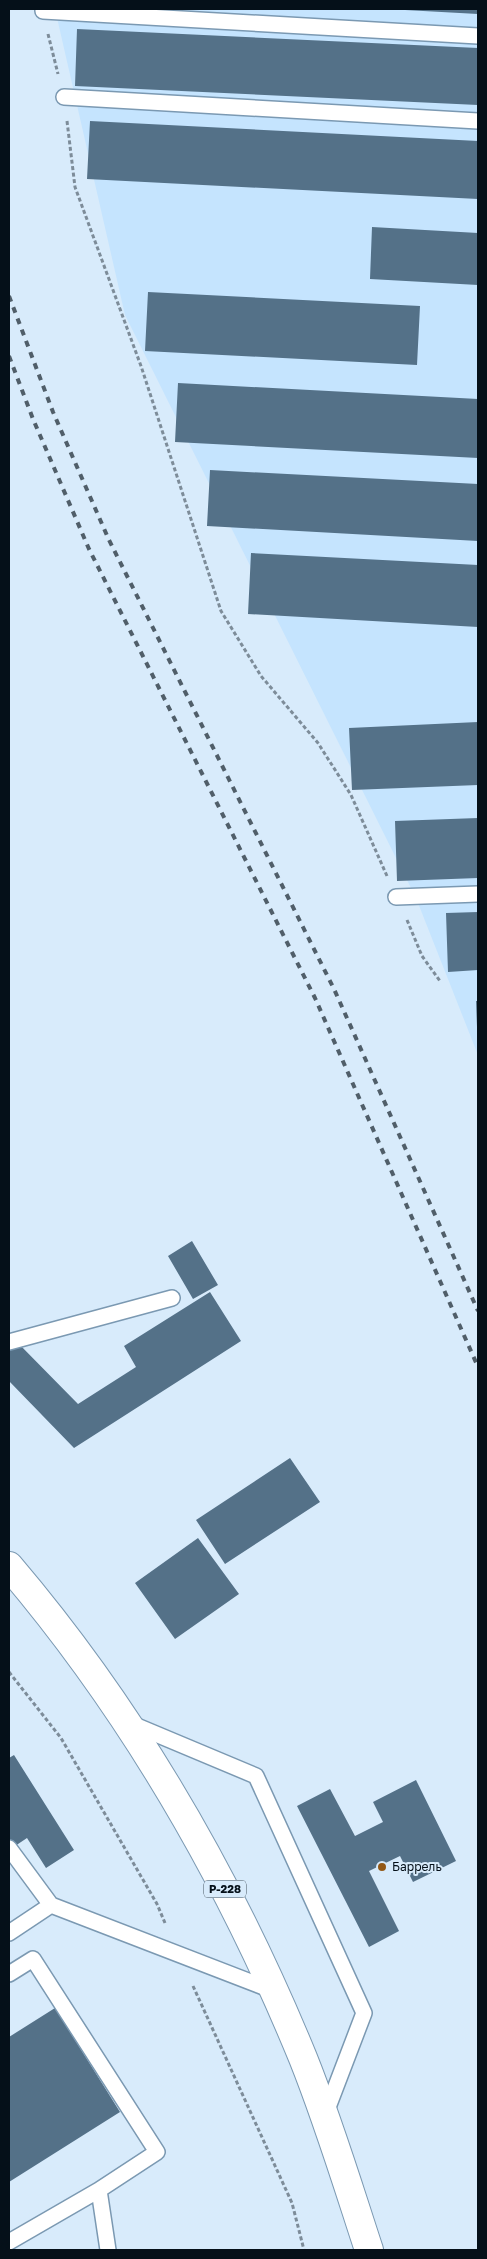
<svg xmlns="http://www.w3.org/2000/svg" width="487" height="2259" font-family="'Golos Text',sans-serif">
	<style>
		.built { fill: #c5e4fe }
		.building { fill: #547188 }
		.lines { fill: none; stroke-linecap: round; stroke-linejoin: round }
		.service-casing { stroke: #7b99b2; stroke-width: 18 }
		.trunk-casing { stroke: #7b99b2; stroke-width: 30 }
		.path { stroke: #7d8c99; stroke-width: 3; stroke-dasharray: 4 2.5; stroke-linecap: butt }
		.service { stroke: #fff; stroke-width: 15 }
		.trunk { stroke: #fff; stroke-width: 28 }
		.rail { stroke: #505e69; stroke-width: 4; stroke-dasharray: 6 6; stroke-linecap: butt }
		.poi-dot { fill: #925816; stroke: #d8ebfb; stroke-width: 2 }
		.labels { text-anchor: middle; stroke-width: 4; stroke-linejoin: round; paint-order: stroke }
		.shield { fill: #d8ebfb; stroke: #44525d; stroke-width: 1 }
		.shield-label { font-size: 11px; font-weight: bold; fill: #051019 }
		.poi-label { font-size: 12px; fill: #051019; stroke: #d8ebfb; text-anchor: start }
	</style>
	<rect width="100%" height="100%" fill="#d8ebfb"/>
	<path class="built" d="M55 9H478V1055L416 898 125 315Z"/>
	<path class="building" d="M405 9H478V14L405 10Z
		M77 29 478 48V105L75 86Z
		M90 121 478 141V199L87 179Z
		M372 227 478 233V285L370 279Z
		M148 292 420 306 417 365 145 351Z
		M178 383 478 399V458L175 442Z
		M210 470 478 484V541L207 526Z
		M251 553 478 565V627L248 614Z
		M478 722V785L352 790 349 728Z
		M478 818V878L397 881 395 821Z
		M478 912V970L448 972 446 913Z
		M476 1001H478V1027H477Z
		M192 1241 218 1285 193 1299 168 1256Z
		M210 1292 241 1341 74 1448 9 1381V1350L17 1342 78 1404 136 1367 124 1346Z
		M290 1458 320 1502 225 1564 196 1520Z
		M198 1538 239 1594 175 1639 135 1583Z
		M14 1755 74 1850 46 1868 27 1838 9 1850V1758Z
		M416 1780 456 1861 413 1882 400 1856 369 1871 399 1931 369 1947 297 1806 330 1789 355 1836 383 1822 373 1802Z
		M55 2008 120 2112 9 2182V2037Z"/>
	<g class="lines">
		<defs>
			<path id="service" d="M43 11 478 36
				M64 97 478 121
				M396 897 478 894
				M9 1342 172 1298
				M132 1724 256 1776 364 2013 325 2115
				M9 1848 51 1905 274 1991
				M9 1933 51 1905
				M9 1974 33 1959 157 2152 99 2190 108 2250
				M9 2242 99 2190"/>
			<path id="trunk" d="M9 1566C135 1714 229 1878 303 2058 328 2120 348 2186 369 2250"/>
		</defs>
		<use href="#service" class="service-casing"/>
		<use href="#trunk" class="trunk-casing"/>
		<path class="path" d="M48 34 58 74
			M67 121 75 187 141 366 221 611 261 676 318 743 351 795 387 876
			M407 920 422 956 440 981
			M9 1672 61 1738 157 1904 165 1923
			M193 1986 292 2203 304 2250"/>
		<use href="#service" class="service"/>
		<use href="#trunk" class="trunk"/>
		<path class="rail" d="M9 296 53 412 109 540 334 989 478 1311
			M9 356 33 419 89 549 315 998 478 1367"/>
	</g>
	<circle class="poi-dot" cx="382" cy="1867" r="5"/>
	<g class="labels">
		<rect class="shield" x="204" y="1880.5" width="42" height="17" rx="4"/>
		<g class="shield-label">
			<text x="225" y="1893">Р-228</text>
		</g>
		<g class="poi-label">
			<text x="392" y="1871">Баррель</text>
		</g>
	</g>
	<rect width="487" height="2259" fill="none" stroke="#051019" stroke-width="20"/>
</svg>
